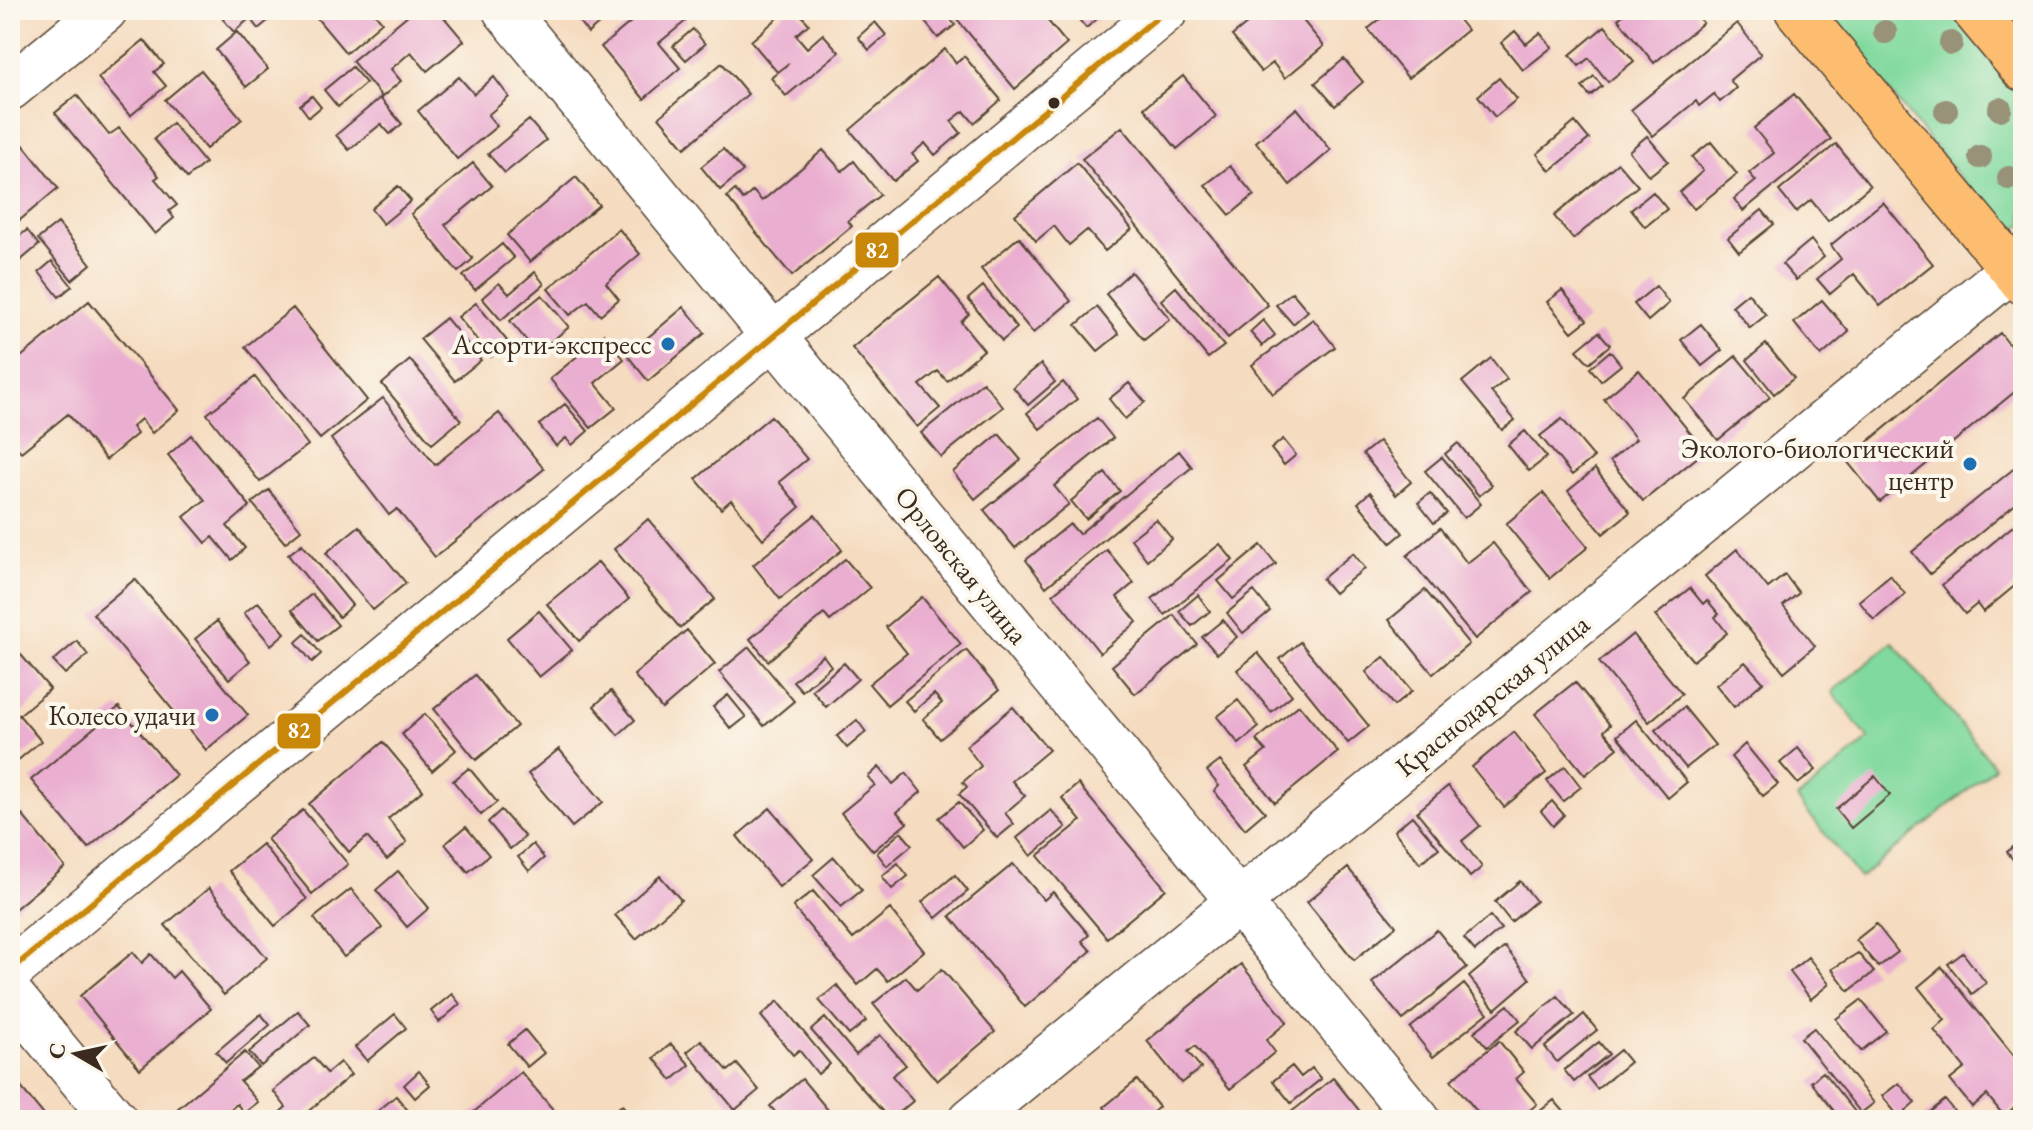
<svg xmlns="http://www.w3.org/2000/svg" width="2033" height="1130" font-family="'EB Garamond',serif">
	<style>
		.green { fill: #80d99e; stroke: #5e825e; stroke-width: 2 }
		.building { fill: #eaaed0 }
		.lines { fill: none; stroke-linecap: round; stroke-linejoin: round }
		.minor-casing { stroke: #574536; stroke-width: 47 }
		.major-casing { stroke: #574536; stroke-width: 47 }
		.minor { stroke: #fff; stroke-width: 44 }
		.major { stroke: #fcbd6f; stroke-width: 44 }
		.bus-1-casing { stroke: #fbf7ec; stroke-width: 12 }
		.bus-1 { stroke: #c88708; stroke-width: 6 }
		.tree { fill: #989278 }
		.bus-dot { fill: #3b2a1e; stroke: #fbf7ec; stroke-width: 3 }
		.poi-dot { fill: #1f6fb2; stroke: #fbf7ec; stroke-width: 3 }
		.labels { text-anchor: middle; stroke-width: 8; stroke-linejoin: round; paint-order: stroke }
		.poi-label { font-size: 28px; fill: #3b2a1e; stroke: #fbf7ec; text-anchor: end }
		.street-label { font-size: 28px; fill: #3b2a1e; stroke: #fbf7ec }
		.line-badge { stroke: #fbf7ec; stroke-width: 3 }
		.badge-label { font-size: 22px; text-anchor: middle; font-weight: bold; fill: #fff }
	</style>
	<rect width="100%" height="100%" fill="#fbf7ec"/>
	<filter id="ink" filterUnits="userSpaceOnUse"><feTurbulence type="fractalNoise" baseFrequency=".0125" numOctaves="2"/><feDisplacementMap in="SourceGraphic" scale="16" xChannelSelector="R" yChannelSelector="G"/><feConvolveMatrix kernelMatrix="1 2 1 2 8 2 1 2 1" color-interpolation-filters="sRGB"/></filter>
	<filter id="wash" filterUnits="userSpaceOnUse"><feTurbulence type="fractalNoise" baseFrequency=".006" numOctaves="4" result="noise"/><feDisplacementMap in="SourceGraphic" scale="32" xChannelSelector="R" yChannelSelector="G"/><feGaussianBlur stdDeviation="1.8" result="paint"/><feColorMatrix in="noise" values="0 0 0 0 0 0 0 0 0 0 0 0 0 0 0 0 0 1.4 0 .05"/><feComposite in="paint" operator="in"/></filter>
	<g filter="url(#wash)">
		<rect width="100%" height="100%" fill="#f5dbbf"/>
		<path class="green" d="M1822 10H1949L2023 99V225L2003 230Z
			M1893 642 1995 767 1860 878 1797 799 1869 739 1832 692Z"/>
		<g id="blocks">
			<path class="building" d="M215 10H281L258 29 250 18 234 32Z
				M310 10H372L382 22 346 53Z
				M414 10H438L464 41 427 71 411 52 391 69 401 81 382 97 352 61Z
				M570 10H615L588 33Z
				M645 10H678L687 20 659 43 680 68 644 99 601 47Z
				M787 10H797L809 24 796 35 807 48 823 34 839 52 786 96 771 78 789 63 777 72 751 41Z
				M930 10H943L955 25 938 38 921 17Z
				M955 10H1039L1067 44 1015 89 952 13Z
				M1071 10H1108L1086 28Z
				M1264 10H1281L1288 19 1296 12 1324 46 1285 78 1273 63 1261 72 1232 36Z
				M1391 10H1451L1467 30 1408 78 1368 29Z
				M1629 10H1700L1695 14 1703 23 1654 63 1618 19Z
				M875 22 886 35 869 50 858 37Z
				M1737 23 1761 54 1730 80 1736 88 1720 102 1714 94 1699 106 1696 101 1653 136 1631 110Z
				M1605 26 1634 61 1608 82 1589 58 1579 66 1570 55Z
				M693 29 705 44 686 60 673 46Z
				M1515 31 1526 44 1540 33 1552 47 1523 70 1501 43Z
				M237 32 268 69 246 87 216 50Z
				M144 40 164 64 154 72 166 86 130 116 98 78Z
				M945 49 956 63 964 56 1001 100 974 123 964 111 951 121 961 133 935 155 925 143 912 154 918 161 893 181 850 130Z
				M1344 59 1363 82 1335 106 1315 83Z
				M722 63 748 94 685 148 659 117Z
				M352 67 366 83 338 107 324 90Z
				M201 70 242 119 206 149 165 100Z
				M1183 76 1216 116 1177 149 1144 108Z
				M1594 76 1602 86 1590 96 1582 87Z
				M459 77 474 94 494 77 509 97 488 115 497 126 457 159 418 111Z
				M1499 78 1517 99 1495 117 1478 96Z
				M1794 94 1831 139 1743 211 1734 199 1756 181 1749 173 1774 153 1754 128Z
				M77 95 109 135 119 128 159 176 155 179 177 205 169 211 174 218 155 234 55 113Z
				M312 96 321 107 309 117 300 105Z
				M380 98 402 124 390 134 381 124 349 150 336 135Z
				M1297 108 1331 150 1290 185 1256 142Z
				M529 120 546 140 505 173 488 154Z
				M1575 122 1589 139 1550 171 1537 154Z
				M172 123 205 163 187 178 154 139Z
				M1122 127 1268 305 1228 338 1082 159Z
				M1647 136 1668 161 1649 176 1629 151Z
				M21 142 58 188 20 220 10 208V151Z
				M1711 142 1737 174 1694 209 1679 192 1703 171 1692 157Z
				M1836 144 1870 186 1828 221 1811 200 1796 212 1779 191Z
				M723 149 743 171 720 190 701 167Z
				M823 150 842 171 854 161 880 195 848 221 852 226 792 276 727 197 735 190 743 200 753 191 762 201Z
				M473 163 492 186 445 225 473 259 458 272 411 214Z
				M1077 163 1132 229 1105 251 1087 230 1069 245 1054 226 1036 241 1015 215Z
				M1618 163 1638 186 1573 239 1554 216Z
				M1230 166 1254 195 1230 215 1205 185Z
				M576 177 599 205 530 262 507 235Z
				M398 186 411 201 383 224 371 209Z
				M1653 192 1667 209 1645 227 1631 210Z
				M1883 202 1933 264 1880 306 1854 274 1830 294 1817 279 1841 259 1831 245Z
				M1762 210 1774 224 1739 252 1728 238Z
				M58 223 91 264 72 280 38 239Z
				M619 229 640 254 606 283 619 299 600 315 588 301 570 315 548 289Z
				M27 230 39 245 15 265 10 259V244Z
				M1019 237 1071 301 1033 333 981 269Z
				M1811 240 1824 257 1796 280 1782 264Z
				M502 244 514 258 475 290 463 276Z
				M52 261 72 286 59 297 39 272Z
				M535 272 544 284 501 320 482 298 499 283 509 294Z
				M1131 272 1170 319 1144 340 1106 294Z
				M939 277 969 314 961 322 984 350 947 381 938 371 920 385 940 408 917 427 852 348Z
				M983 286 1017 328 1002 341 968 299Z
				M1656 286 1669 303 1648 321 1634 304Z
				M1176 287 1224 346 1208 358 1161 300Z
				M1562 290 1587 320 1572 332 1547 302Z
				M1292 292 1308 311 1293 324 1276 305Z
				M1748 293 1766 315 1750 328 1732 306Z
				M542 295 569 327 537 353 510 321Z
				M1822 300 1849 332 1821 356 1794 323Z
				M89 301 179 410 152 433 141 419 132 427 137 434 106 460 68 414 21 452 10 438V366Z
				M476 303 508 342 491 357 458 317Z
				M684 307 705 333 648 381 627 355Z
				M1097 307 1119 334 1098 351 1076 325Z
				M293 308 367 400 320 439 245 347Z
				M446 318 481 360 455 381 420 339Z
				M1313 319 1335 347 1273 394 1252 365Z
				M1263 320 1275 335 1262 346 1250 332Z
				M1701 324 1722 350 1702 366 1681 340Z
				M1599 332 1610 345 1589 363 1577 350Z
				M2000 333 2023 362V385L1880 502 1846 460Z
				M604 334 624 359 595 383 616 408 591 428 550 379Z
				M1766 344 1794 378 1774 394 1747 360Z
				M1610 351 1621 365 1601 381 1590 368Z
				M1736 356 1770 397 1718 440 1684 399Z
				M1491 358 1507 379 1491 392 1515 420 1502 430 1462 382Z
				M410 360 461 420 432 444 382 384Z
				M1041 364 1055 382 1028 405 1013 387Z
				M1639 370 1705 451 1643 501 1610 461 1636 439 1604 399Z
				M255 377 308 445 260 482 207 414Z
				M983 382 1003 407 941 457 921 433Z
				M1063 382 1077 399 1040 429 1027 413Z
				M1129 383 1145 402 1125 419 1109 399Z
				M383 398 435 465 499 413 544 469 435 557 397 509 389 515 331 439Z
				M565 404 588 431 572 445 566 438 556 446 539 425Z
				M771 416 807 459 779 482 800 507 763 539 731 500 721 509 696 479Z
				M1097 418 1113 438 1054 486 1069 504 1015 548 984 510Z
				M1562 419 1594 457 1572 475 1540 436Z
				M1525 431 1547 457 1529 471 1508 445Z
				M999 434 1021 460 975 499 953 472Z
				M191 435 250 506 227 526 245 548 232 560 213 537 206 543 184 517 205 500 168 455Z
				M1283 439 1296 455 1284 465 1271 449Z
				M1379 441 1411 482 1396 495 1363 454Z
				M1458 443 1492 485 1479 496 1445 454Z
				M1179 451 1192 467 1046 587 1026 560 1070 524 1079 534Z
				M1442 457 1481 504 1464 518 1425 471Z
				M2023 461V498L1930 574 1912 552Z
				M1595 469 1630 512 1603 534 1568 491Z
				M1105 473 1120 491 1086 519 1071 501Z
				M269 490 301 530 285 543 252 503Z
				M1370 492 1403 533 1391 543 1358 503Z
				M1430 493 1447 513 1434 523 1418 503Z
				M1543 493 1588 547 1550 578 1506 524Z
				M815 515 842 550 780 599 753 565Z
				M648 519 715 599 680 628 614 549Z
				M1156 519 1172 539 1147 560 1131 539Z
				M359 526 406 583 373 610 326 553Z
				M2013 526 2023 538V579L1983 612 1977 604 1965 614 1942 585Z
				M1440 528 1467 563 1493 543 1532 592 1475 639 1407 556Z
				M302 544 352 605 339 617 288 555Z
				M1220 544 1233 560 1165 615 1152 599Z
				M1261 545 1276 564 1233 599 1218 581Z
				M1737 549 1768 588 1785 575 1799 593 1783 606 1815 646 1784 672 1705 576Z
				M1107 550 1134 583 1117 597 1137 622 1100 653 1053 594Z
				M1353 553 1365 568 1334 593 1322 579Z
				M845 559 870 588 830 621 824 614 768 661 750 639Z
				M598 562 629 599 579 641 547 604Z
				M1890 575 1905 594 1874 620 1859 601Z
				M135 579 248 715 206 750 93 614Z
				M1690 588 1703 604 1707 600 1719 614 1715 617 1727 633 1693 661 1655 616Z
				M1425 590 1469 644 1433 674 1389 620Z
				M1254 591 1270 611 1243 633 1227 613Z
				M312 594 338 625 318 641 292 610Z
				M1198 595 1210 611 1192 626 1179 611Z
				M922 597 961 644 887 705 869 684 907 653 886 627Z
				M258 602 285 633 271 645 244 613Z
				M539 611 572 650 539 677 507 638Z
				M1174 615 1197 644 1135 694 1112 666Z
				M1223 620 1237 637 1217 654 1202 637Z
				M217 621 250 661 229 679 195 639Z
				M687 630 715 664 662 709 634 675Z
				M305 634 321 654 312 662 296 642Z
				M1633 634 1682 694 1649 722 1599 662Z
				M77 641 88 655 65 674 53 661Z
				M10 642 50 689 19 715 41 741 10 767Z
				M1300 642 1369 726 1348 743 1280 659Z
				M749 647 794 701 764 726 719 672Z
				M966 650 999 690 940 739 923 719 942 703 934 694 914 711 905 701Z
				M1258 653 1292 695 1271 712 1237 670Z
				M823 655 831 666 802 691 793 681Z
				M1384 657 1412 691 1394 706 1366 672Z
				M1745 662 1763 682 1734 707 1716 685Z
				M844 663 858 679 826 707 812 690Z
				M475 675 517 726 476 760 434 709Z
				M1575 682 1610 725 1604 731 1618 748 1585 775 1535 714Z
				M611 691 635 720 618 735 594 706Z
				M728 695 746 717 731 729 713 707Z
				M1238 700 1259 727 1239 744 1217 717Z
				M1299 705 1338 752 1275 803 1246 767 1266 751 1256 740Z
				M119 707 176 775 88 848 31 780Z
				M1013 707 1049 750 1012 781 1025 796 1005 813 1014 824 997 838 959 794 967 787 963 782 981 766 966 746Z
				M1684 707 1715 745 1686 768 1655 730Z
				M425 714 456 750 432 771 402 734Z
				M857 720 866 732 847 748 837 736Z
				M1636 720 1687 782 1668 798 1617 736Z
				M1514 732 1546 773 1504 807 1472 767Z
				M383 742 423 790 388 819 407 842 387 860 367 837 349 852 309 804Z
				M1745 744 1778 784 1763 796 1731 757Z
				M1798 748 1816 770 1798 784 1780 763Z
				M559 749 603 802 572 827 528 774Z
				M1220 761 1265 812 1245 829 1214 791 1219 786 1207 771Z
				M1565 766 1581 787 1563 801 1547 781Z
				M879 767 893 784 906 773 921 792 897 812 907 823 873 851 841 813 875 785 868 777Z
				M469 768 497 802 481 815 453 781Z
				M1875 776 1890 795 1851 828 1836 809Z
				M1078 784 1166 889 1107 938 1038 856 1081 821 1062 798Z
				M1448 786 1480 826 1462 841 1482 867 1470 877 1417 812Z
				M10 800 65 867 10 913Z
				M1552 801 1564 815 1553 826 1541 811Z
				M959 802 983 830 963 847 939 818Z
				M770 808 813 859 779 887 737 836Z
				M303 810 348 864 312 894 267 839Z
				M501 810 525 837 510 849 488 822Z
				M1051 810 1066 827 1031 856 1017 838Z
				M1412 816 1439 848 1420 863 1394 831Z
				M466 827 489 855 468 872 445 844Z
				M901 832 912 845 887 866 877 853Z
				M2023 839V872L2007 852Z
				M262 844 307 899 275 926 229 871Z
				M533 844 544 858 529 871 518 857Z
				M834 857 862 890 841 907 813 875Z
				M898 863 908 876 892 889 882 876Z
				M1013 864 1044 900 1053 892 1089 935 1082 941 1091 951 1025 1007 950 916Z
				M1348 868 1396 926 1354 960 1307 902Z
				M398 871 429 908 407 927 376 890Z
				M955 875 968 891 936 918 922 902Z
				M660 876 681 900 636 939 615 915Z
				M1520 881 1536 901 1511 922 1495 902Z
				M209 888 267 958 224 995 165 925Z
				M351 889 382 928 344 957 314 918Z
				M813 891 853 939 890 909 924 951 888 981 877 969 858 985 793 907Z
				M1490 916 1501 929 1475 951 1464 938Z
				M1876 924 1898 952 1878 967 1856 940Z
				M1437 930 1467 967 1403 1020 1372 983Z
				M1505 947 1530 979 1495 1009 1469 977Z
				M133 952 142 963 151 954 172 978 179 971 211 1009 140 1069 80 996Z
				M1858 953 1874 972 1849 991 1832 969Z
				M1963 953 1986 983 1972 994 1948 964Z
				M1808 957 1829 984 1811 999 1790 972Z
				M1241 964 1287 1022 1266 1040 1275 1052 1230 1089 1195 1046 1188 1052 1201 1068 1181 1083 1147 1041Z
				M1942 967 2023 1067V1100L2004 1116 1987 1095 1972 1107 1950 1080 1965 1068 1934 1030 1945 1020 1918 987Z
				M942 969 995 1032 937 1081 873 1004 906 977 917 990Z
				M1464 984 1488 1013 1433 1057 1410 1028Z
				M837 985 866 1021 849 1035 819 1000Z
				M452 994 460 1004 439 1022 431 1011Z
				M1558 996 1574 1015 1532 1049 1516 1031Z
				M1861 1000 1886 1031 1861 1051 1836 1019Z
				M778 1001 830 1064 818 1074 799 1050 793 1055 761 1016Z
				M1508 1005 1520 1020 1487 1047 1474 1032Z
				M298 1011 310 1025 261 1066 249 1052Z
				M261 1014 270 1025 226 1063 216 1052Z
				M395 1014 406 1028 367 1061 355 1047Z
				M1584 1014 1597 1030 1557 1062 1545 1047Z
				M825 1018 856 1055 880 1035 906 1065 892 1076 913 1101 890 1120 811 1030Z
				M1814 1028 1874 1103 1861 1113 1801 1038Z
				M525 1030 544 1053 527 1067 508 1044Z
				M701 1040 728 1071 737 1064 759 1090 735 1110 687 1052Z
				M1499 1041 1524 1072 1516 1079 1537 1104 1518 1120H1484L1451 1080Z
				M1599 1042 1609 1054 1574 1082 1564 1070Z
				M671 1044 690 1065 672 1080 654 1058Z
				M1620 1050 1630 1062 1597 1089 1587 1077Z
				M245 1052 258 1067 240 1081 258 1102 244 1113 237 1104 217 1120H183L176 1110Z
				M314 1058 327 1073 340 1062 351 1075 298 1120H285L279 1113 286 1107 273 1091Z
				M1292 1066 1301 1077 1312 1068 1321 1079 1291 1103 1273 1081Z
				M419 1071 430 1085 415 1098 404 1085Z
				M521 1072 562 1120H464L474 1112Z
				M1823 1072 1859 1117 1856 1120H1833L1838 1116 1811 1082Z
				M10 1074 48 1120H10Z
				M1333 1078 1367 1120H1281L1299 1106Z
				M802 1079 833 1116 829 1120H782L770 1106Z
				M1137 1080 1159 1107 1144 1120H1114L1104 1107Z
				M1899 1083 1915 1103 1899 1117 1882 1096Z
				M396 1096 411 1114 403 1120H367Z
				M1554 1100 1571 1120H1529Z
				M1945 1100 1961 1120H1920Z
				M622 1105 635 1120H604Z"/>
		</g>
	</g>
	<g filter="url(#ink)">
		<use href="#blocks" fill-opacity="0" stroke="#574536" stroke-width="2"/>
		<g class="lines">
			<defs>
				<path id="minor" d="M505 10 1418 1120
					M10 88 105 10
					M10 971 1166 10
					M10 994 115 1120
					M971 1120 2023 260"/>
				<path id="major" d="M1797 10 2023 282
					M1974 10 2023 69"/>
			</defs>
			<use href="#minor" class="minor-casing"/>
			<use href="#major" class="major-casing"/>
			<use href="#minor" class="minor"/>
			<use href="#major" class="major"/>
			<defs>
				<path id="bus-1" d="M10 971 1166 10"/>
			</defs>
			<use href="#bus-1" class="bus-1-casing"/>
			<use href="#bus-1" class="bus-1"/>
		</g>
		<g class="tree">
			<circle cx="1885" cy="32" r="12"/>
			<circle cx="1951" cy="43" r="12"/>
			<circle cx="2000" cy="109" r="12"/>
			<circle cx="1946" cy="111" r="12"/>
			<circle cx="1980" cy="157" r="12"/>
			<circle cx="2009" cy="178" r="12"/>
		</g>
	</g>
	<circle class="bus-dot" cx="1054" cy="103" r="7"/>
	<g class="poi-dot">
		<circle cx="668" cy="344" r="8"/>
		<circle cx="1970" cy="464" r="8"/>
		<circle cx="212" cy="715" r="8"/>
	</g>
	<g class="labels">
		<g class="poi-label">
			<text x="652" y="354">Ассорти-экспресс</text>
			<text x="1954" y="458">Эколого-биологический<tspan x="1954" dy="32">центр</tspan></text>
			<text x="196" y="725">Колесо удачи</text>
		</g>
		<g class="street-label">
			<text transform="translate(962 565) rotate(51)" y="10">Орловская улица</text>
			<text transform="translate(1492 695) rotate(-39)" y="10">Краснодарская улица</text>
		</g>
	</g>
	<g class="line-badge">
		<rect x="854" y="231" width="46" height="38" rx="8" fill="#c88708"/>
		<rect x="276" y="712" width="46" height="38" rx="8" fill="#c88708"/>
	</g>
	<g class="badge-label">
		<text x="877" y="258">82</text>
		<text x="299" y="738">82</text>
	</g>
	<rect width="2033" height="1130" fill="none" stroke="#fbf7ec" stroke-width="40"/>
	<g transform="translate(76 1054) rotate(279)" stroke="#fbf7ec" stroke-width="6" paint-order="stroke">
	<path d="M0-6L14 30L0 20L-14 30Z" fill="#3b2a1e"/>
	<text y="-12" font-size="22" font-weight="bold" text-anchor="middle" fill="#3b2a1e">С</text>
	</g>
</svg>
